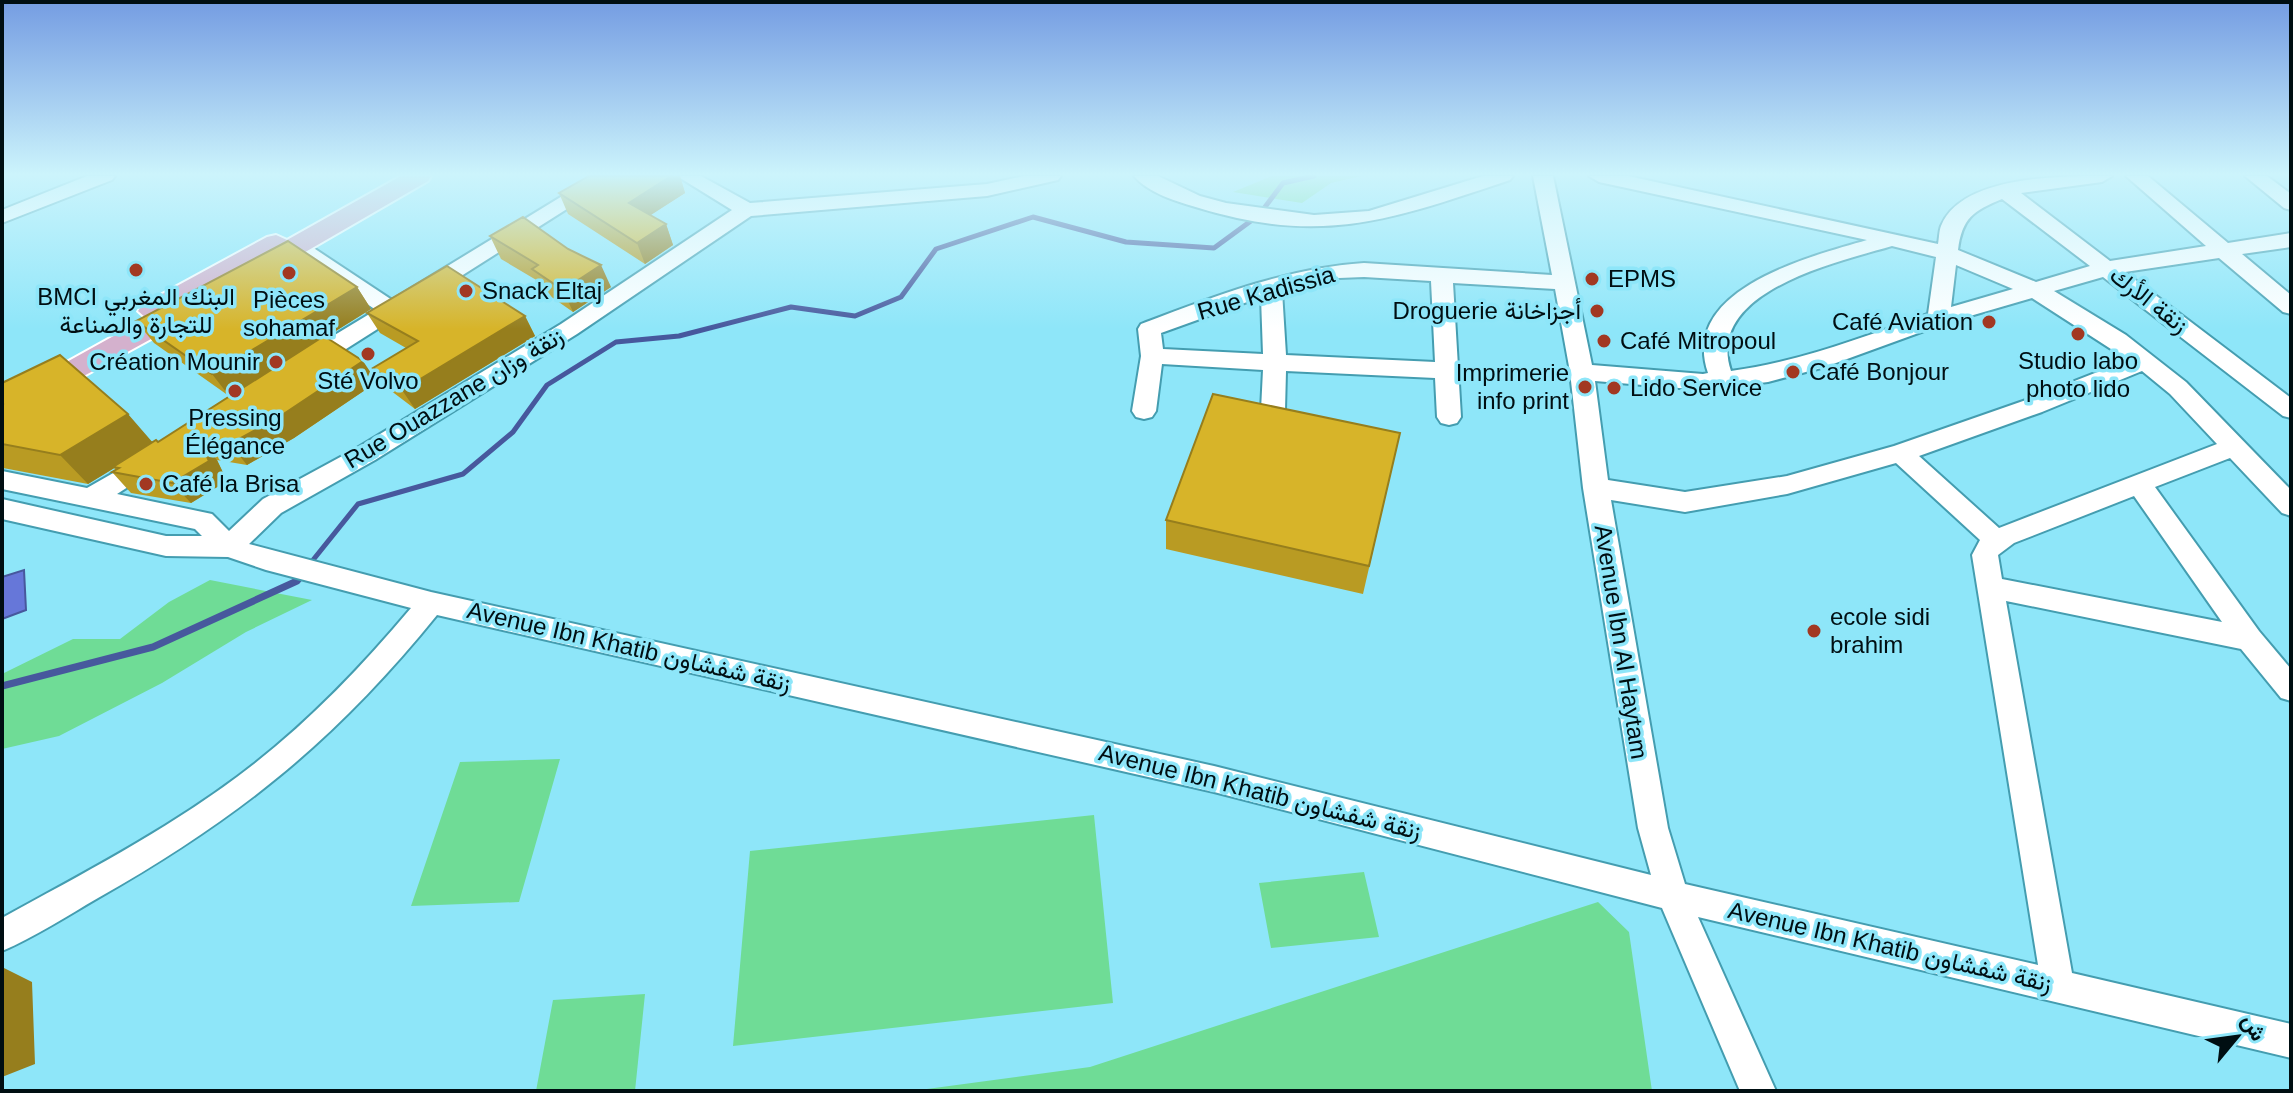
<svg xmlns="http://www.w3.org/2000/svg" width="2293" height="1093" font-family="Helvetica,Vazirmatn,sans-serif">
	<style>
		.green { fill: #6fdc96 }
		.water { fill: #6677d9; stroke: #47589d; stroke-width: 2 }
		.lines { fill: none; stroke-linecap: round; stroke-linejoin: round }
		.stream-far1 { stroke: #47589d; stroke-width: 5 }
		.stream { stroke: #47589d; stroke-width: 7 }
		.minor-casing { stroke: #449db0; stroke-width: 4 }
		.major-casing { stroke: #fff; stroke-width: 4 }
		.minor { fill: #fff; fill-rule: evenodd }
		.major { fill: #d4b1cd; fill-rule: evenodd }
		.wall { fill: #b99b23 }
		.shaded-wall { fill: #967e1d }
		.building { fill: #d7b429; stroke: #967e1d; stroke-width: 2 }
		.poi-dot { fill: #a23822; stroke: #8ee6f9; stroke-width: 3 }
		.labels { text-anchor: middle; stroke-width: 7; stroke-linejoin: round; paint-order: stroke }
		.poi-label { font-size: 24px; fill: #000e12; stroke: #8ee6f9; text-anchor: start }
		.street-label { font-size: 24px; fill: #000e12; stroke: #8ee6f9 }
	</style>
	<rect width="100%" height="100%" fill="#8ee6f9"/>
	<path class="green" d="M1272 176H1361L1331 183 1302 203 1233 192Z
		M210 580 312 600 246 632 162 683 59 736 2 749V674L73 639H120L169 602Z
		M560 759 519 902 411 906 460 762Z
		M1094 815 1113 1003 733 1046 750 851Z
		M1364 872 1379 937 1271 948 1259 883Z
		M1598 902 1629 932 1652 1091H912L1090 1067Z
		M645 994 635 1091H536L553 1000Z"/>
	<path class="water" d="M24 570 26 610 2 619V577Z"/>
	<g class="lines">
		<path class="stream-far1" d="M305 570 358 504 463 474 513 432 547 385 616 342 679 336 791 307 855 316 901 297 936 249 1033 217 1126 242 1214 248 1259 215 1283 183 1314 176"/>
		<path class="stream" d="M2 686 153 647 297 581 307 568"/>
		<defs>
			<path id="minor" d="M87 176H115L112 180 2 223V210Z
				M595 176H619L316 368H300L297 362 300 356 376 310 289 251 286 246 289 241H303L392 300Z
				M677 176H701L750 203 987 184 1024 176H1061L1058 180 987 196 751 216 577 334 375 460 281 513 249 544 431 592 1214 766 1651 875 1638 828 1583 488 1570 372 1555 289 1453 283 1461 417 1457 423 1449 425 1441 423 1437 417 1435 378 1286 371 1285 410 1281 416 1273 418 1265 416 1261 410 1263 370 1162 364 1156 411 1152 417 1144 419 1136 417 1132 411 1141 356 1138 329 1141 324C1213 297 1286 268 1364 263L1552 275 1533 176H1553L1592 365 1703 374 1708 373C1679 289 1809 257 1867 240L1599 182 1589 176H1628L1938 244C1939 239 1939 231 1941 226 1962 174 2067 176 2112 176L2102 182 2021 193 2110 261 2206 246 2126 176H2148L2228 243 2291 233V247L2242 254 2291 295V314L2283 312 2219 258 2125 272 2291 398V418L2283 416 2103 277 2054 291 2126 335 2186 382 2291 490V516L2282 513 2230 458 2155 487 2259 631 2291 669V701L2281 698 2241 649 2006 601 2072 973 2291 1024V1058L1698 917 1776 1091H1740L1662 908 1214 792 437 615C335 741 239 818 98 898 67 916 35 937 2 951V918C82 874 163 832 237 777 302 729 359 670 411 608L266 570 228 557 166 556 2 519V499L166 536H202L195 529 2 489V471L87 488 150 452 159 455 162 461 159 467 117 494 212 514 229 531 263 499 357 448 561 324 732 210ZM2002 199 2090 266 2036 282 1958 250C1962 218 1973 211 2002 199ZM1892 246 1936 257 1928 314C1863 337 1799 362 1731 371 1704 291 1838 262 1892 246ZM1956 265 2013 289 1951 307ZM1364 277 1431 281 1435 362 1286 355 1282 291 1339 278ZM1261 297 1263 354 1163 349 1161 333ZM2032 298 2128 360 2026 400 1894 446 1787 476 1685 492 1608 480 1595 381 1703 390 1768 382 1825 367 1946 323ZM2142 371 2170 394 2217 444 1999 528 1919 456 2042 412ZM1896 463 1980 540 1972 555 2038 965 1685 884 1668 828 1611 500 1685 512 1787 494ZM2134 496 2222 622 2002 579 1998 555 2014 543Z
				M1134 176H1158L1200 196 1226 203 1314 215 1369 211 1483 176H1513L1510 180C1393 219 1324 246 1199 208 1178 202 1148 193 1134 176Z
				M2245 176H2267L2291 194V210L2284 208Z"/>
			<path id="major" d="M401 176H431L428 181 269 273 260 275 248 269 186 304 195 311 191 317 2 421V398L146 318 138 311 142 305 267 237 276 235 287 240Z"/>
		</defs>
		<use href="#minor" class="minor-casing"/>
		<use href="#major" class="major-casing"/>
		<use href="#minor" class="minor"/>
		<use href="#major" class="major"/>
	</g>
	<path class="wall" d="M589 176H680L685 193 650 215 666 224 673 245 645 264 568 214 559 193Z
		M490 236 611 287 573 312 543 291 538 281 501 259Z
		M357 287 371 309 326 337 377 382 294 438 247 465 217 460 227 481 191 503 131 493 112 472 116 470 114 468 88 484 3 468 2 469V383L153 442H158L229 396 154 343 136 321Z
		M367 313 525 316 535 336 415 409 386 387 373 368 406 348 380 333Z
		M1400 433 1363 594 1166 549V520Z"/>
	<path class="shaded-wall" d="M671 176H680L685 193 637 224 629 203Z
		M666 224 673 245 645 264 637 243Z
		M601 265 611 287 573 312 563 290Z
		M357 287 371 309 230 397 212 374Z
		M525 316 535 336 415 409 402 390Z
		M363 361 377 382 294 438 247 465 230 444Z
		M128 414 154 444 88 484 60 455Z
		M199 439 217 460 227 481 191 503 172 483Z
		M2 967 32 982 35 1064 2 1077Z"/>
	<path class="building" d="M589 176H671L629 203 666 224 637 243 559 193Z
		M523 217 568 249 601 265 563 290 532 269 538 265 490 236Z
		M288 241 357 287 212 374 136 321Z
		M447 266 525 316 402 390 373 368 418 341 367 313Z
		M324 336 363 361 279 417 230 444 199 439 209 461 172 483 112 472 119 468 113 467 156 440 158 442Z
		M60 355 128 414 60 455 2 444V405L3 404 2 403V383Z
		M1213 394 1400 433 1369 566 1166 520Z"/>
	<linearGradient id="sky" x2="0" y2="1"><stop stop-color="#749ce2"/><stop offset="0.53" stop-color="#ccf4fc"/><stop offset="1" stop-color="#ccf4fc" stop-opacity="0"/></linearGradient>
	<rect width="2293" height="329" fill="url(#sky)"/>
	<g class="poi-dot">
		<circle cx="136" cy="270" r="8"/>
		<circle cx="289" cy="273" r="8"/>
		<circle cx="1592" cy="279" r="8"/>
		<circle cx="466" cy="291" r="8"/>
		<circle cx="1597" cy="311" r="8"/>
		<circle cx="1989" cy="322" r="8"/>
		<circle cx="2078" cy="334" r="8"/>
		<circle cx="1604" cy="341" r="8"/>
		<circle cx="368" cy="354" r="8"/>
		<circle cx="276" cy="362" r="8"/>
		<circle cx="1793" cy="372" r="8"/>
		<circle cx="1585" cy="387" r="8"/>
		<circle cx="1614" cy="388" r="8"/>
		<circle cx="235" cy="391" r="8"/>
		<circle cx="146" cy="484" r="8"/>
		<circle cx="1814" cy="631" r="8"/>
	</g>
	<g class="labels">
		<g class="poi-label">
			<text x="1608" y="287">EPMS</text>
			<text x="482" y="299">Snack Eltaj</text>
			<text x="136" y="305" text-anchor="middle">BMCI البنك المغربي<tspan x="136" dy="28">للتجارة والصناعة</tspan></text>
			<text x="289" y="308" text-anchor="middle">Pièces<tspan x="289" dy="28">sohamaf</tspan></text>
			<text x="1581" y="319" text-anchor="end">Droguerie أجزاخانة</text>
			<text x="1973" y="330" text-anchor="end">Café Aviation</text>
			<text x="1620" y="349">Café Mitropoul</text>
			<text x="2078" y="369" text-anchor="middle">Studio labo<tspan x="2078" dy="28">photo lido</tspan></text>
			<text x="260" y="370" text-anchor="end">Création Mounir</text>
			<text x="1809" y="380">Café Bonjour</text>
			<text x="1569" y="381" text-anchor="end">Imprimerie<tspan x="1569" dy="28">info print</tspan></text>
			<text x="368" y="389" text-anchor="middle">Sté Volvo</text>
			<text x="1630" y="396">Lido Service</text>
			<text x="235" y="426" text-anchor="middle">Pressing<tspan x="235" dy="28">Élégance</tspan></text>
			<text x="162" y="492">Café la Brisa</text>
			<text x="1830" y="625">ecole sidi<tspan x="1830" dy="28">brahim</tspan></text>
		</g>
		<g class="street-label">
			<text transform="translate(1266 293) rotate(-16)" y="8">Rue Kadissia</text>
			<text transform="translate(2149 300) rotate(38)" y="8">زنقة الأرك</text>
			<text transform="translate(454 398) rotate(-31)" y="8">Rue Ouazzane زنقة وزان</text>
			<text transform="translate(1621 642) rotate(81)" y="8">Avenue Ibn Al Haytam</text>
			<text transform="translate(629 647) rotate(13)" y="8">Avenue Ibn Khatib زنقة شفشاون</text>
			<text transform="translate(1260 792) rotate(14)" y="8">Avenue Ibn Khatib زنقة شفشاون</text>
			<text transform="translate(1890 947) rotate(13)" y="8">Avenue Ibn Khatib زنقة شفشاون</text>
		</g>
	</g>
	<rect width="2293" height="1093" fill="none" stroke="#000e12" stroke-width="8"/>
	<g transform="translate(2237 1037) rotate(61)" stroke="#8ee6f9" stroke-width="6" paint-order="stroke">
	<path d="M0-6L14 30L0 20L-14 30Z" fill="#000e12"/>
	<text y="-12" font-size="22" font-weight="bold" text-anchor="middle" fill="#000e12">ش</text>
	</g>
</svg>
